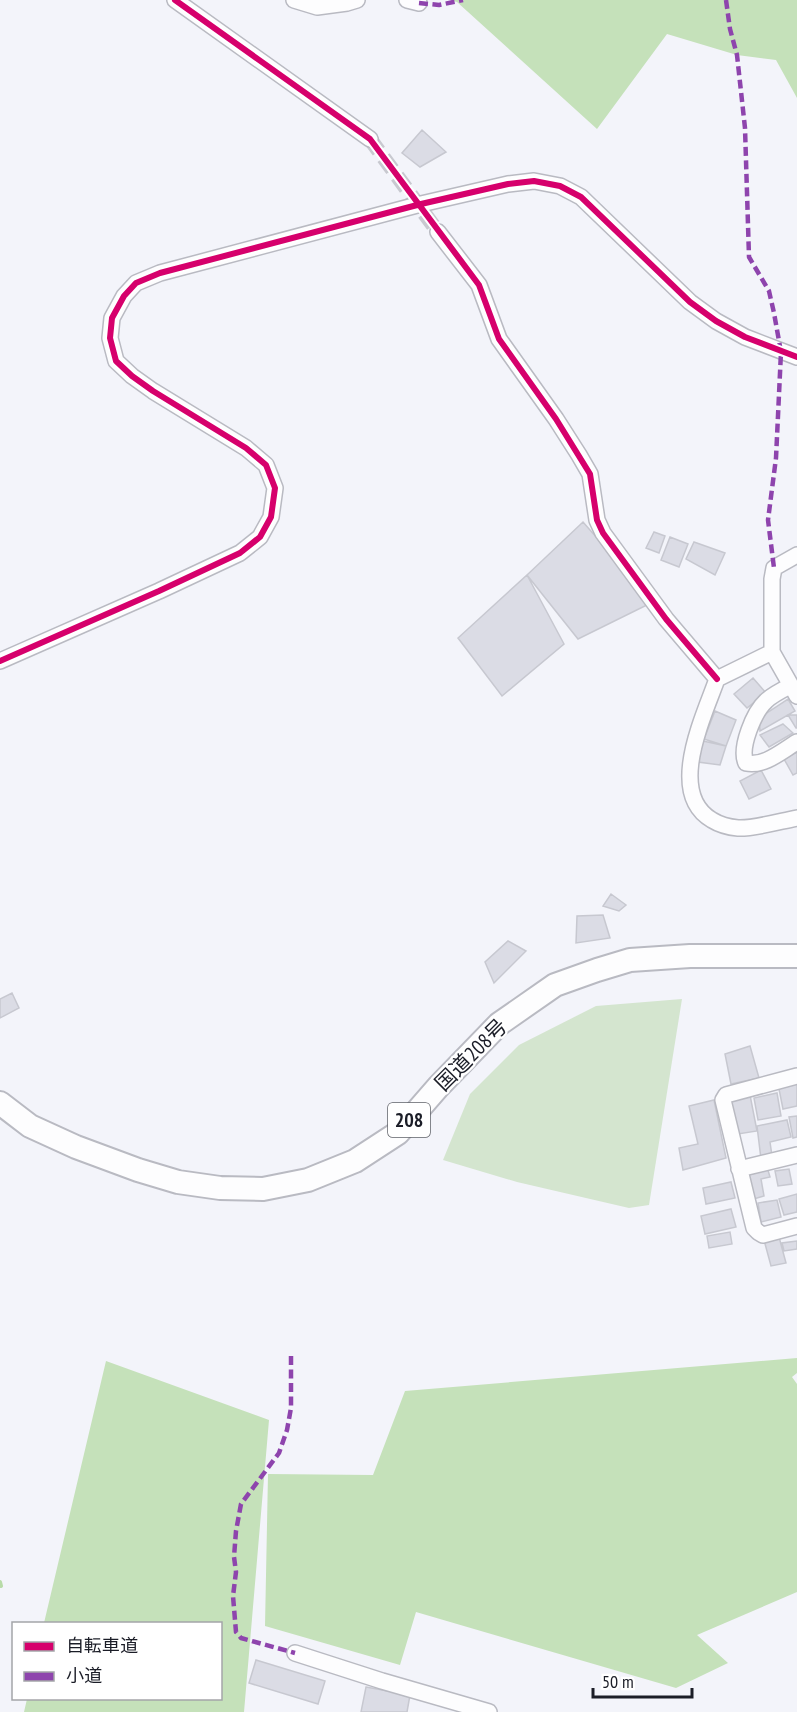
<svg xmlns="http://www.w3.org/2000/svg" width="797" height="1712" font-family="'PT Sans Narrow','Noto Sans JP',sans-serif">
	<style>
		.green { fill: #d4e5cf }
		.forest { fill: #c5e1ba }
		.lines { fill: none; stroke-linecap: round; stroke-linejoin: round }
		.stream { stroke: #b8dba8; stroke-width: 4 }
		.building { fill: #dbdce5; stroke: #c7c8d0; stroke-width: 1.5 }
		.minor-tunnel { stroke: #c8c9d0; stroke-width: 15; stroke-dasharray: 15 8; stroke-linecap: butt }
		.minor-casing { stroke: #b9bac2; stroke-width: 18 }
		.highway-casing { stroke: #b9bac2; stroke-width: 26 }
		.minor { stroke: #fdfdfe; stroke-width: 15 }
		.highway { stroke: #fdfdfe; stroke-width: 22 }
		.quiet { stroke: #8e44ad; stroke-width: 4.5; stroke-dasharray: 9 4.5; stroke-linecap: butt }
		.cycleway-casing { stroke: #fff; stroke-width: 10 }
		.cycleway { stroke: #d6006c; stroke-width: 6 }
		.labels { text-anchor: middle; stroke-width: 4.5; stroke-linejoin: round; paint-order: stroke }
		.shield { fill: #fff; stroke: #5f6168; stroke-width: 1.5 }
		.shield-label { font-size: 20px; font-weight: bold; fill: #1b1d27 }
		.street-label { font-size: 21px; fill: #1b1d27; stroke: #fff }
	</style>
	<rect width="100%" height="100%" fill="#f3f4fa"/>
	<path class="green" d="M682 999 649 1205 629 1208 517 1182 443 1160 470 1094 519 1045 596 1006Z"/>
	<path class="forest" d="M450 0H797V98L776 60 737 55 667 34 597 129 457 2Z
		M797 1358V1373L792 1377 797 1384V1592L697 1635 728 1663 676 1688 416 1612 400 1665 265 1626 268 1474 373 1475 405 1391Z
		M106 1361 269 1420 244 1712H24L27 1699 220 1698V1624L44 1623Z"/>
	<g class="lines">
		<path class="stream" d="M0 1582 1 1586"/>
	</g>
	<path class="building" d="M422 130 446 152 420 167 402 153Z
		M583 522 653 602 578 639 527 575Z
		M654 532 665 536 659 553 646 548Z
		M670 537 688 544 679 567 661 560Z
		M694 542 725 553 715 575 686 559Z
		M527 575 564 644 502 696 458 638Z
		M753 678 766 693 747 708 734 694Z
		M788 699 795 711 760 731 759 718Z
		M715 711 736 720 726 746 704 739Z
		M788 715H797V728H796Z
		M783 724 793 733 769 747 760 735Z
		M703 741 726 746 720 765 698 762Z
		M797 752V773L793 775 784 759Z
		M761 770 771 789 749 799 740 781Z
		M611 894 626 905 619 911 603 906Z
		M603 915 610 938 576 943 577 916Z
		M508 941 526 951 494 983 485 962Z
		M12 993 19 1008 0 1018V999Z
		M750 1046 759 1078 731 1084 725 1054Z
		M797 1083V1106L783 1109 779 1089Z
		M777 1093 781 1116 758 1120 754 1098Z
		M750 1095 757 1131 738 1134 730 1100Z
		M714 1100 726 1158 683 1170 679 1148 698 1144 689 1106Z
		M797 1116V1137L793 1138 789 1117Z
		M787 1120 791 1137 770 1142 772 1156 761 1159 757 1126Z
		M767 1167 770 1177 761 1179 764 1196 750 1200 743 1172Z
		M789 1169 792 1184 778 1186 775 1171Z
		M731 1182 735 1198 706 1204 703 1188Z
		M797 1194V1212L784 1215 779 1199Z
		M777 1200 781 1217 761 1222 758 1203Z
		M731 1209 736 1227 705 1234 701 1216Z
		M730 1232 732 1244 709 1248 707 1236Z
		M779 1237 786 1263 771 1266 764 1240Z
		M797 1241V1249L784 1251 782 1243Z
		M256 1660 325 1681 318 1704 249 1683Z
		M366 1687 410 1695 407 1712H361Z"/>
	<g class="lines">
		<path class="minor-tunnel" d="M370 139 438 232"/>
		<defs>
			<path id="minor" d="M175 0 370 139
				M294 0 317 7 347 3 357 0
				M407 0 419 3
				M438 232 479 285 499 339 556 419 579 455 590 474 597 520 603 533 666 619 717 679
				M797 555 774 568 772 579V652L717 679C704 716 666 793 712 820 720 825 727 827 738 828 753 829 781 821 797 818
				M772 652 797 696
				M0 661 159 591 240 553 260 537 271 517 275 488 266 465 246 448 153 391 132 376 116 361 110 338 112 318 124 296 136 283 160 273 421 204 508 184 534 181 560 186 581 197 690 302 716 321 745 337 797 357
				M790 686C782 690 772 695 766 701 754 712 739 748 746 763 764 767 782 751 797 742
				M797 1076 726 1095 723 1100 754 1228 758 1232 763 1235 797 1226
				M739 1169 797 1155
				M295 1653 382 1681 489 1712"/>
			<path id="highway" d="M0 1103 30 1126 76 1147 138 1170 178 1182 220 1188 263 1189 308 1180 355 1161 398 1133 438 1087 499 1024 555 985 597 970 630 960 690 956H797"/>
		</defs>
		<use href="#minor" class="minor-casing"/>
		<use href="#highway" class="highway-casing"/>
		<use href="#minor" class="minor"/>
		<use href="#highway" class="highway"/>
		<path class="quiet" d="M726 0 730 29 737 55 745 128 749 257 769 291 774 313 781 352 776 458 768 520 774 568
			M419 3 439 5 463 0
			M291 1356V1408L287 1430 279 1453 241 1504 236 1531 234 1557 236 1572 233 1596 236 1632 241 1638 295 1653"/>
		<defs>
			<path id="cycleway" d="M175 0 370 139 479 285 499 339 556 419 590 474 597 520 603 533 666 619 717 679
				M0 661 159 591 240 553 260 537 271 517 275 488 266 465 246 448 153 391 132 376 116 361 110 338 112 318 124 296 136 283 160 273 421 204 508 184 534 181 560 186 581 197 690 302 716 321 745 337 797 357"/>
		</defs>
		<use href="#cycleway" class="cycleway-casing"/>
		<use href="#cycleway" class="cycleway"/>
	</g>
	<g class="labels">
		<rect class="shield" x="388" y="1103" width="42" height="34" rx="4.5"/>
		<g class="shield-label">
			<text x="409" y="1127">208</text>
		</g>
		<g class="street-label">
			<text transform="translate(471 1055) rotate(-45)" y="7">国道208号</text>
		</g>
	</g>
	<rect x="12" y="1622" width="210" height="78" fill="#ffffff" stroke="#a4a5a9" stroke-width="1.5"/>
	<rect x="24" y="1642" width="30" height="9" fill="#d6006c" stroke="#a4a5a9" stroke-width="1.5"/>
	<text x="66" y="1652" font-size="18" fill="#1b1d27">自転車道</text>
	<rect x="24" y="1672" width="30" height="9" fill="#8e44ad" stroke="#a4a5a9" stroke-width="1.5"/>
	<text x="66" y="1682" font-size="18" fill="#1b1d27">小道</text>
	<path d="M593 1688v9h99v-9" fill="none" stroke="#1b1d27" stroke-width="3"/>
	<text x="602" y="1688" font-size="18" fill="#1b1d27" stroke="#ffffff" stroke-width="4.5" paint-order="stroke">50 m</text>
</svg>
